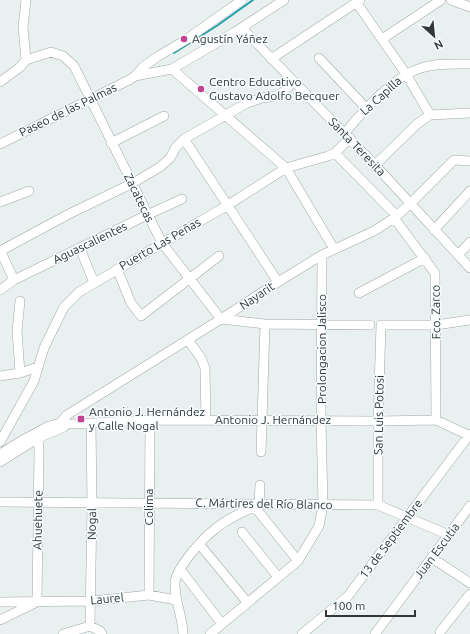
<svg xmlns="http://www.w3.org/2000/svg" width="470" height="634" font-family="Ubuntu,sans-serif">
	<style>
		.lines { fill: none; stroke-linecap: round; stroke-linejoin: round }
		.stream { stroke: #24a1aa; stroke-width: 2 }
		.minor-casing { stroke: #a1a7a7; stroke-width: 10 }
		.minor { stroke: #fff; stroke-width: 9 }
		.poi-dot { fill: #c24391; stroke: #f6fdfe; stroke-width: 1.5 }
		.labels { text-anchor: middle; stroke-width: 3; stroke-linejoin: round; paint-order: stroke }
		.poi-label { font-size: 12px; fill: #343637; stroke: #f6fdfe; text-anchor: start }
		.street-label { font-size: 12px; fill: #343637; stroke: #f6fdfe }
	</style>
	<rect width="100%" height="100%" fill="#e9f0f0"/>
	<g class="lines">
		<path class="stream" d="M174 53 218 25 253 0"/>
		<defs>
			<path id="minor" d="M26 0 23 27 26 60
				M451 0 470 7
				M356 2 406 74 430 115
				M242 28 375 165 470 268
				M382 39 441 0
				M319 58 366 108
				M271 59 360 0
				M172 69 286 168 334 249
				M135 76 172 69 235 32 284 0
				M0 82 19 68 26 60 51 52 63 56 74 66 162 243 221 319 265 324 370 325
				M345 133C362 112 394 76 421 68 436 63 454 64 470 64
				M111 143 164 116
				M0 144 129 80 135 76 143 67 157 57 187 39 242 0
				M335 153 397 216
				M375 165 417 124 430 115 470 113
				M0 202 29 191
				M394 218 435 273 436 420
				M434 230 470 191
				M80 248 94 283
				M0 250 14 280
				M0 251 69 214 133 183 160 167 170 158 176 147 184 139
				M458 255 470 242
				M117 269 131 303 141 316 219 256
				M278 282 184 139 247 103 262 98 275 96 282 93 294 82
				M0 290 14 280 147 215 182 199
				M359 293 425 258
				M188 340 201 358 205 368 206 420
				M20 373 17 331 20 301
				M0 376 20 373 38 367
				M60 428V423L67 415 221 319 278 282 322 255 374 231 394 218 410 204 454 160 470 161
				M0 442 34 381 44 348 64 307 79 292 228 205 286 168 328 156 335 153 350 138
				M261 452 265 324
				M0 454 21 441 49 426 60 423 72 424 150 420 378 421 436 420 470 436
				M0 462 38 438 64 427
				M0 502 378 505 449 535
				M259 504 260 485
				M378 505V421L381 325H436L470 320
				M254 506 298 561
				M242 532 278 577
				M200 545 247 602
				M432 558 470 583
				M180 569 222 624
				M149 595 150 420
				M0 602 92 601 149 595 176 600
				M0 620 37 602 39 451 38 438
				M90 626 92 503 91 423
				M440 632 470 594
				M63 634 90 626 100 631 102 634
				M183 634C183 617 174 600 175 582 177 567 203 538 215 529 227 519 242 512 256 506
				M210 634 298 561 319 526 323 505 321 420 322 255
				M302 634 348 596 470 434
				M375 634 470 506"/>
		</defs>
		<use href="#minor" class="minor-casing"/>
		<use href="#minor" class="minor"/>
	</g>
	<g class="poi-dot">
		<circle cx="184" cy="39" r="4"/>
		<circle cx="201" cy="89" r="4"/>
		<rect x="77" y="415" width="8" height="8" rx="2"/>
	</g>
	<g class="labels">
		<g class="poi-label">
			<text x="192" y="43">Agustín Yáñez</text>
			<text x="209" y="86">Centro Educativo<tspan x="209" dy="14">Gustavo Adolfo Becquer</tspan></text>
			<text x="89" y="416">Antonio J. Hernández<tspan x="89" dy="14">y Calle Nogal</tspan></text>
		</g>
		<g class="street-label">
			<text transform="translate(381 96) rotate(-42)" y="4">La Capilla</text>
			<text transform="translate(68 110) rotate(-26)" y="4">Paseo de las Palmas</text>
			<text transform="translate(357 147) rotate(46)" y="4">Santa Teresita</text>
			<text transform="translate(139 198) rotate(64)" y="4">Zacatecas</text>
			<text transform="translate(90 243) rotate(-26)" y="4">Aguascalientes</text>
			<text transform="translate(160 244) rotate(-30)" y="4">Puerto Las Peñas</text>
			<text transform="translate(257 296) rotate(-34)" y="4">Nayarit</text>
			<text transform="translate(436 312) rotate(-91)" y="4">Fco. Zarco</text>
			<text transform="translate(322 349) rotate(-90)" y="4">Prolongacion Jalisco</text>
			<text transform="translate(379 415) rotate(-89)" y="4">San Luis Potosi</text>
			<text x="273" y="424">Antonio J. Hernández</text>
			<text transform="translate(264 504) rotate(1)" y="4">C. Mártires del Río Blanco</text>
			<text transform="translate(149 507) rotate(-90)" y="4">Colima</text>
			<text transform="translate(38 520) rotate(-89)" y="4">Ahuehuete</text>
			<text transform="translate(92 524) rotate(-89)" y="4">Nogal</text>
			<text transform="translate(391 539) rotate(-53)" y="4">13 de Septiembre</text>
			<text transform="translate(437 551) rotate(-53)" y="4">Juan Escutia</text>
			<text transform="translate(107 599) rotate(-5)" y="4">Laurel</text>
		</g>
	</g>
	<g transform="translate(434 36) rotate(153)" stroke="#f6fdfe" stroke-width="3" paint-order="stroke">
	<path d="M0-3L7 15L0 10L-7 15Z" fill="#343637"/>
	<text y="-6" font-size="11" font-weight="bold" text-anchor="middle" fill="#343637">N</text>
	</g>
	<path d="M326 610v6h89v-6" fill="none" stroke="#343637" stroke-width="2"/>
	<text x="332" y="610" font-size="12" fill="#343637" stroke="#f6fdfe" stroke-width="3" paint-order="stroke">100 m</text>
</svg>
